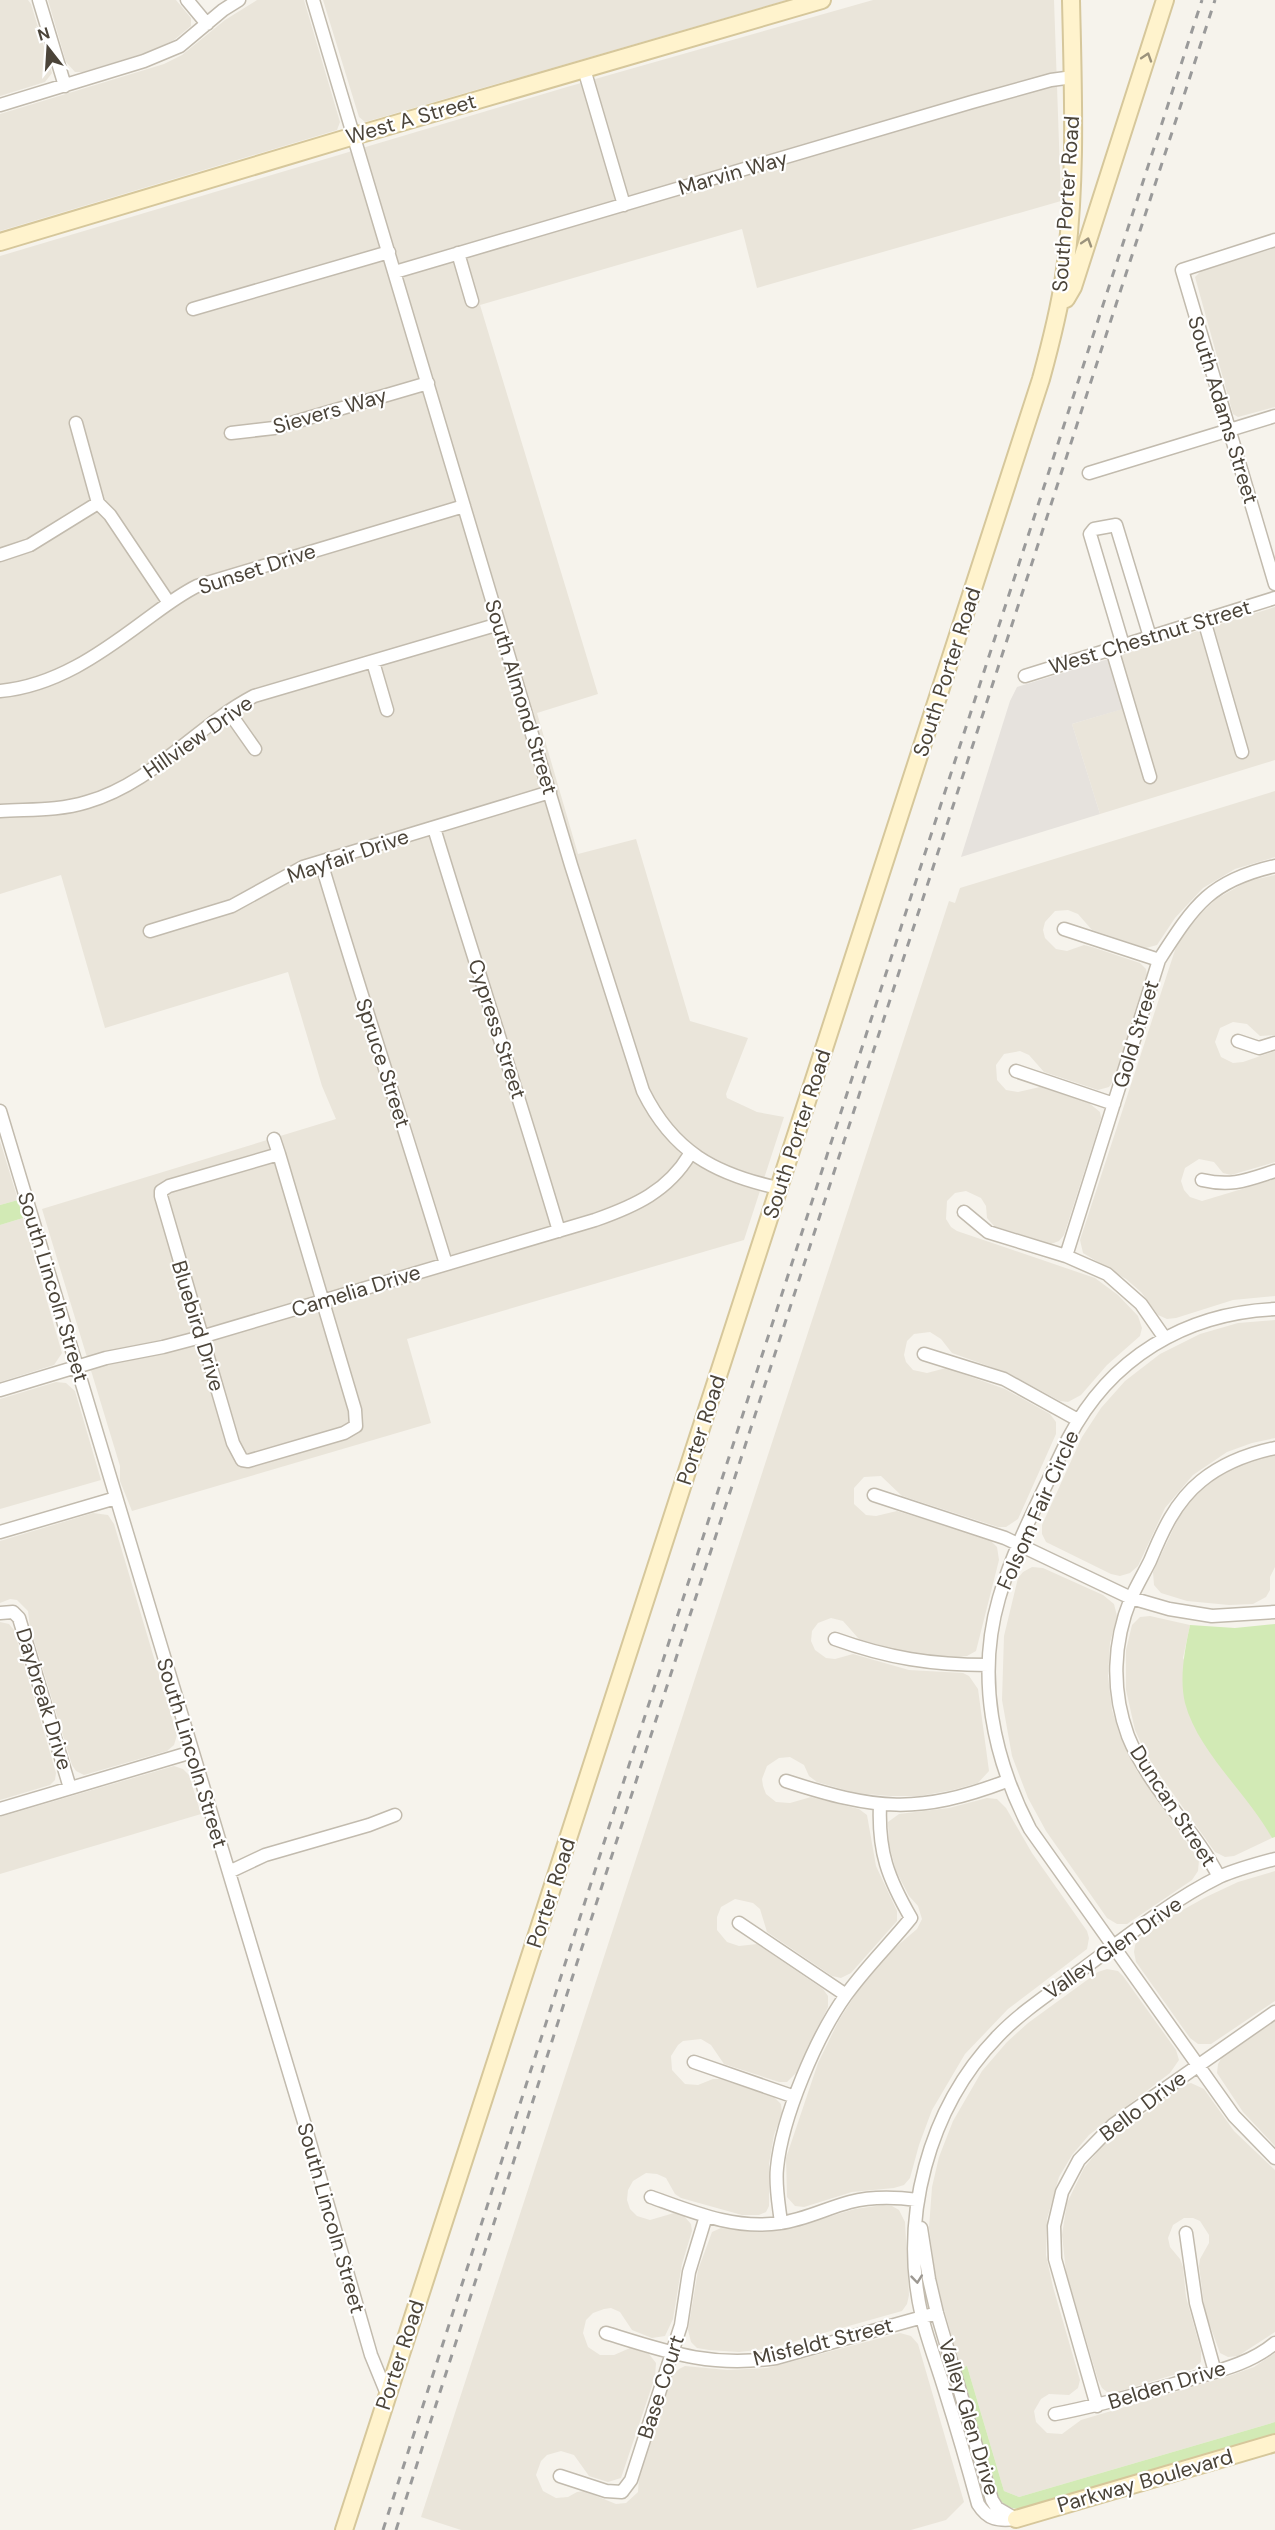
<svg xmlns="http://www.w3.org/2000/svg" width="1275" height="2530" font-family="'DM Sans',sans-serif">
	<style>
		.residential { fill: #eae5da }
		.industrial { fill: #e6e2dd }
		.green { fill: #d2eab5 }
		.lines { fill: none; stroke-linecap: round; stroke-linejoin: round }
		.street-casing { stroke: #c2bbae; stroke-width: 15 }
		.secondary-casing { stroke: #d6c79b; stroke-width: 20 }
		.street { stroke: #fff; stroke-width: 12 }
		.secondary { stroke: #fff3cd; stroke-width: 16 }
		.rail { stroke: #9a9a9a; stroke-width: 3; stroke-dasharray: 8 8; stroke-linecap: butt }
		.oneway { stroke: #9c937c }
		.oneway2 { stroke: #9c9892 }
		.labels { text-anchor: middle; stroke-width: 4.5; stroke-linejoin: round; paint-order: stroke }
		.street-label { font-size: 21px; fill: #4b4439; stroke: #fff }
	</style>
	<rect width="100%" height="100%" fill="#f6f3ec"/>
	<path class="residential" d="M0 0H28L31 4 52 73 45 82 0 96Z
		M48 0H176L191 18V26L174 40 148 52 83 72H75L66 62Z
		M257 0H304L340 122 337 130 0 231V114L164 64 182 55 225 20Z
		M323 0H787L365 122 359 117Z
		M873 0H1054L1061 201 757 288 742 229 480 305 598 694 537 713 578 854 636 839 690 1021 748 1038 726 1094 727 1098 757 1112 784 1117 744 1240 407 1339 431 1423 132 1511 120 1481V1466L42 1209 336 1119 322 1086 288 972 105 1028 61 875 0 894V256L567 87Z
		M1275 248V407L1238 417 1233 414 1195 277 1201 271Z
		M1275 607V760L1100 814 1072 724 1122 709 1108 659Z
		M1275 791V857L1235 869 1203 888 1175 918 1157 945 1146 948 1092 930 1078 914 1068 910 1055 911 1045 922 1043 930 1045 938 1056 949 1067 951 1084 945 1092 947 1140 963 1146 969 1147 975 1114 1080 1109 1087 1098 1090 1044 1072 1029 1055 1020 1051 1004 1054 996 1065 997 1080 1006 1090 1018 1092 1040 1087 1089 1103 1100 1112 1101 1118 1096 1135 1064 1235 1059 1241 1051 1244 994 1226 987 1218 986 1206 981 1198 966 1191 955 1193 947 1201 946 1219 951 1227 957 1231 1095 1278 1118 1295 1138 1316 1142 1328 1140 1336 1107 1365 1081 1395 1068 1402 1060 1401 1008 1373 952 1353 941 1339 930 1332 914 1334 907 1341 904 1355 906 1362 913 1370 927 1373 946 1368 1005 1389 1050 1414 1056 1422V1434L1018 1519 1006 1527H998L902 1496 881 1476 864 1477 854 1488V1504L866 1515 876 1516 897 1511 979 1536 991 1541 997 1547 999 1560 976 1651 967 1656 959 1657 922 1656 896 1650 859 1639 843 1621 831 1618 818 1623 812 1631 811 1641 815 1650 826 1658 835 1659 853 1654 909 1670 963 1673 969 1676 978 1689 989 1771 978 1783 953 1790 920 1796H890L855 1793 817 1782 809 1776 804 1765 790 1757 779 1758 767 1766 762 1779 763 1786 766 1794 776 1802 790 1803 811 1797 859 1809 867 1815 876 1866 897 1911V1921L851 1973 841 1978 832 1976 767 1932 760 1909 753 1903 735 1899 721 1907 717 1917V1930L727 1942 739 1946 757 1944 823 1989 828 1996V2007L796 2073 787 2082H779L724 2064 711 2045 701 2039 683 2041 678 2045 671 2056 672 2070 685 2084 698 2085 713 2079H720L774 2097 781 2104 782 2113 774 2135 769 2164V2206L766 2212 759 2215H742L681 2198 675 2194 666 2178 657 2174 646 2173 633 2181 628 2190 627 2200 630 2209 637 2216 650 2220 674 2213 684 2216 691 2224 692 2231 682 2264 673 2319 665 2336 652 2338 632 2330 620 2312 611 2308 604 2309 593 2313 586 2320 583 2333 588 2347 600 2355H614L630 2348 649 2354 656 2363 655 2377 621 2478 608 2482 589 2476 574 2455 561 2451 547 2455 541 2461 536 2475 543 2491 556 2498 568 2497 577 2492 584 2491 616 2504 626 2503 638 2492 639 2477 672 2376 679 2369 685 2366 727 2370 767 2368 900 2333 911 2336 918 2344 964 2502 946 2520 911 2530H461L421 2517 949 901 955 903 960 888Z
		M1275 875V1035L1260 1036 1247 1024 1233 1022 1220 1028 1215 1042 1221 1057 1233 1063 1243 1062 1275 1051V1162L1231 1175 1223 1173 1214 1162 1199 1159 1185 1168 1181 1181 1184 1190 1190 1197 1202 1201 1275 1179V1296L1233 1300 1176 1318 1167 1319 1158 1315 1141 1292 1126 1279 1083 1253 1080 1240 1176 947 1193 921 1216 899 1248 881Z
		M0 1141 18 1200 0 1205Z
		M23 1218 62 1353 54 1365 0 1382V1225Z
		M1275 1320V1438L1252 1443 1227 1452 1193 1475 1165 1508 1138 1566 1130 1573 1120 1576 1111 1574 1046 1542 1042 1534V1525L1082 1437 1101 1408 1125 1381 1160 1354 1200 1334 1238 1323Z
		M56 1382 66 1383 75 1391 101 1480 0 1509V1399Z
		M1275 1455V1567L1270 1577V1590L1266 1597 1253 1604 1229 1605 1187 1601 1161 1593 1154 1585 1153 1572 1178 1519 1191 1500 1209 1483 1234 1468 1257 1459Z
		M93 1513 108 1515 114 1524 177 1735 174 1745 167 1751 84 1775 76 1771 72 1765 30 1627 28 1611 17 1600 10 1599 0 1603V1541Z
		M1032 1567 1043 1568 1103 1595 1114 1604 1117 1616 1110 1643 1108 1676 1112 1710 1120 1736 1137 1771 1199 1860 1198 1871 1192 1880 1127 1924H1117L1107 1918 1046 1831 1028 1798 1012 1756 1002 1700 1004 1636 1018 1578 1023 1572Z
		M1150 1616 1190 1625 1183 1658 1272 1838 1234 1856 1225 1857 1215 1852 1159 1774 1145 1752 1135 1730 1126 1690V1650L1132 1625 1140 1617Z
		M0 1622 9 1624 14 1630 56 1773 55 1780 50 1785 0 1800Z
		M174 1766 183 1769 189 1775 201 1814 0 1874V1817Z
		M987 1798 997 1799 1006 1808 1032 1853 1087 1931 1089 1938 1087 1949 1008 2009 965 2054 932 2110 919 2145 910 2178 904 2185 894 2188 852 2192 804 2207 795 2206 787 2197 786 2158 818 2063 839 2020 857 1992 890 1952 917 1929 922 1919 918 1906 909 1896 896 1871 889 1844 888 1822 899 1814 949 1808Z
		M1275 1871V2001L1211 2044H1198L1190 2038 1136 1962 1134 1952 1135 1945 1139 1939 1170 1917 1206 1897 1238 1882Z
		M1107 1969 1118 1971 1123 1976 1176 2050 1179 2060 1170 2073 1089 2135 1072 2155 1059 2177 1047 2219 1046 2255 1053 2287 1080 2380 1078 2388 1069 2395 1049 2394 1041 2399 1034 2411 1036 2422 1047 2433 1062 2434 1081 2420 1229 2376 1254 2367 1275 2353V2422L1019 2497 1004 2491 967 2366 961 2368 943 2306 935 2272 929 2228 932 2187 939 2157 953 2121 982 2071 1007 2042 1028 2023 1098 1972Z
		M1275 2021V2146L1243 2112 1217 2073 1218 2064 1222 2057Z
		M1191 2083 1204 2089 1234 2131 1275 2170V2332L1238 2356 1228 2357 1220 2353 1205 2312 1199 2266 1200 2259 1209 2243V2235L1200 2221 1193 2218H1184L1173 2225 1168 2238 1170 2247 1180 2259 1183 2267 1186 2297 1201 2351V2362L1193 2369 1117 2392H1107L1102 2388 1098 2380 1066 2272 1062 2235 1067 2203 1084 2168 1103 2145 1183 2085Z
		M883 2205 892 2206 899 2210 905 2222 909 2295 907 2304 902 2311 767 2349 739 2352 709 2350 697 2348 691 2342 688 2330 698 2270 712 2232 721 2228 761 2232 784 2230 855 2209Z"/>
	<path class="industrial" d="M1108 659 1123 709 1072 724 1100 814 961 857 1010 701 1017 687Z"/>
	<path class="green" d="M18 1200 23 1218 0 1225V1205Z
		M1275 1624V1837L1272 1838C1248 1794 1198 1752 1185 1703 1179 1678 1185 1649 1190 1625L1235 1628Z
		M967 2366 1004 2491 1019 2497 1275 2422V2434L1024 2509C1009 2510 1000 2504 995 2490L961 2375V2368Z"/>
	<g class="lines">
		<defs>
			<path id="street" d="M39 0 65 86
				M187 0 207 24
				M313 0 571 865 643 1091C673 1152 715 1174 778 1188
				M584 69 624 205
				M0 105 144 61 180 46 223 10 239 0
				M1275 240 1182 270 1275 584
				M458 253 472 301
				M395 272 972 102 1051 80 1073 77
				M193 309 389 252
				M76 423 98 503 110 515 169 603
				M231 433 274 428 428 383
				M1089 473 1275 416
				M0 555 30 545 98 503
				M1204 620 1242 752
				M1123 645 1090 534 1094 529 1116 525 1150 637
				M1112 649 1150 777
				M373 662 387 710
				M1025 676 1275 598
				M0 691C55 686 100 654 143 622 161 609 177 596 197 586L464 506
				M229 712 255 749
				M0 811C29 809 58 811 87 802 153 783 195 727 254 696L499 624
				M434 828C475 963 519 1096 559 1231
				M321 862C361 996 405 1129 446 1264
				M1064 929 1159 960
				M150 931 232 906 303 867 550 792
				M1238 1041 1259 1048 1275 1043
				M1016 1071 1114 1104
				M0 1111 304 2122 371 2355 387 2394
				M274 1139 279 1154 355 1410 356 1426 344 1433 248 1461 242 1460 233 1443 161 1196V1191L169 1186 279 1154
				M1202 1180C1232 1187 1247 1180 1275 1171
				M964 1212 988 1232 1066 1256 1107 1274 1141 1304 1164 1337
				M1066 1256 1159 960C1194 906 1209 881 1275 866
				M1275 1309C1185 1313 1110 1358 1068 1439 1044 1491 1015 1543 999 1598 976 1677 993 1758 1030 1829L1234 2116 1275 2158
				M924 1354 1004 1379 1078 1420
				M0 1390 106 1358 163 1347 201 1337 595 1220C635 1206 668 1191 690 1154
				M874 1495 1005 1538 1131 1598 1169 1609 1212 1616 1275 1612
				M0 1532 116 1498
				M0 1613 13 1612 19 1618 70 1788
				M835 1639C888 1658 932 1665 988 1665
				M786 1781C876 1810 917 1815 1007 1781
				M0 1809 192 1752
				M229 1872 265 1855 369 1825 395 1815
				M1219 1877C1194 1828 1149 1788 1128 1736 1111 1690 1113 1642 1131 1598 1137 1585 1144 1573 1150 1561 1162 1532 1175 1502 1201 1481 1223 1463 1247 1454 1275 1448
				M739 1923 846 1995
				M694 2062 795 2097
				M651 2197C693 2212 735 2230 780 2223 804 2220 827 2208 850 2202 873 2196 895 2197 918 2200
				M781 2223C779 2205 775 2186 777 2168 782 2117 816 2037 846 1995 866 1967 890 1944 911 1918 888 1878 878 1852 880 1805
				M921 2228 929 2279 937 2313 992 2500 997 2508 1016 2519
				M1186 2233 1196 2303 1215 2372
				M606 2333C667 2352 711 2368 776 2358L937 2313
				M1097 2406 1055 2259 1054 2226 1062 2192 1079 2160 1113 2125 1275 2012
				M1055 2414C1098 2406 1139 2394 1181 2382 1213 2372 1249 2365 1275 2343
				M560 2476 606 2491 622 2492 631 2480 681 2325 689 2272 706 2216
				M1016 2519C998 2521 988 2520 978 2504 968 2467 957 2429 945 2391 938 2367 928 2342 922 2317 899 2219 928 2108 998 2036 1022 2011 1052 1992 1080 1971 1122 1940 1172 1900 1219 1877 1237 1869 1256 1864 1275 1859"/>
			<path id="secondary" d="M0 242 354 136 822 0
				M1066 299 1073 287 1165 0
				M1016 2519 1275 2443
				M344 2530 1041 379C1050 346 1059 312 1064 277 1077 186 1073 92 1071 0"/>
		</defs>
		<use href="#street" class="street-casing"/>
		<use href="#secondary" class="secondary-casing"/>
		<use href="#street" class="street"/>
		<use href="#secondary" class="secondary"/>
		<path class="rail" d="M383 2530 619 1796 1202 0
			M396 2530 575 1969 1215 0"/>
	</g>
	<defs><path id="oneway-chevron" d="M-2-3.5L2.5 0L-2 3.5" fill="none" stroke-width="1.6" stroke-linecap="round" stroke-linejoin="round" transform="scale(1.5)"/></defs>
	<g class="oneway">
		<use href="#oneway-chevron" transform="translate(1147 57) rotate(-72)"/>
		<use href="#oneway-chevron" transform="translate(1087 242) rotate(-72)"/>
	</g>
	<use class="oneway2" href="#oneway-chevron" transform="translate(917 2279) rotate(84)"/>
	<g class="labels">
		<g class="street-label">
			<text transform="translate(411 119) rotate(-16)" y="7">West A Street</text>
			<text transform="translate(733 173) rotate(-16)" y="7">Marvin Way</text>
			<text transform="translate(1066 204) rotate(-86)" y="7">South Porter Road</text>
			<text transform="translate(1223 410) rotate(73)" y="7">South Adams Street</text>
			<text transform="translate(330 411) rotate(-16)" y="7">Sievers Way</text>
			<text transform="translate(257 569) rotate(-18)" y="7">Sunset Drive</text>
			<text transform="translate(1150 637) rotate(-17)" y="7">West Chestnut Street</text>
			<text transform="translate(947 672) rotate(-72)" y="7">South Porter Road</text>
			<text transform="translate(521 697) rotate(73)" y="7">South Almond Street</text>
			<text transform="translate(198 737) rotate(-35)" y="7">Hillview Drive</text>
			<text transform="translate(348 856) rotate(-19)" y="7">Mayfair Drive</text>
			<text transform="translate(497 1029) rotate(72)" y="7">Cypress Street</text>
			<text transform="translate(1136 1034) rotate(-73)" y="7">Gold Street</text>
			<text transform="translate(383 1063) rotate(72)" y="7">Spruce Street</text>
			<text transform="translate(797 1134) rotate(-72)" y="7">South Porter Road</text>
			<text transform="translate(53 1287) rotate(73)" y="7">South Lincoln Street</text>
			<text transform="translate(356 1291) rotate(-17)" y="7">Camelia Drive</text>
			<text transform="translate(198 1326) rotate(73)" y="7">Bluebird Drive</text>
			<text transform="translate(701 1430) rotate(-72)" y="7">Porter Road</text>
			<text transform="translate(1038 1510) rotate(-66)" y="7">Folsom Fair Circle</text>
			<text transform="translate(44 1699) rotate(73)" y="7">Daybreak Drive</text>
			<text transform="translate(192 1753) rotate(73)" y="7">South Lincoln Street</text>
			<text transform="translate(1173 1806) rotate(57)" y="7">Duncan Street</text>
			<text transform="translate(551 1893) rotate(-72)" y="7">Porter Road</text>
			<text transform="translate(1113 1948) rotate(-35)" y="7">Valley Glen Drive</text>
			<text transform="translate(1143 2106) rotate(-37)" y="7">Bello Drive</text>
			<text transform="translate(331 2218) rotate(74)" y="7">South Lincoln Street</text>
			<text transform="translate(823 2342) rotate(-14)" y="7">Misfeldt Street</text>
			<text transform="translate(400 2355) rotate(-72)" y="7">Porter Road</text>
			<text transform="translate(1167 2385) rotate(-17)" y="7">Belden Drive</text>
			<text transform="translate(661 2387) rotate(-72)" y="7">Base Court</text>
			<text transform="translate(969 2417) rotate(73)" y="7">Valley Glen Drive</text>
			<text transform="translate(1145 2481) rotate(-16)" y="7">Parkway Boulevard</text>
		</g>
	</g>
	<g transform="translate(48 48) rotate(343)" stroke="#ffffff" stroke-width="4.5" paint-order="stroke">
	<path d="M0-4.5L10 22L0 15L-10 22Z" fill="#4b4439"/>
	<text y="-9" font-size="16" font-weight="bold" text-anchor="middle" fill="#4b4439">N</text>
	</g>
</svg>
